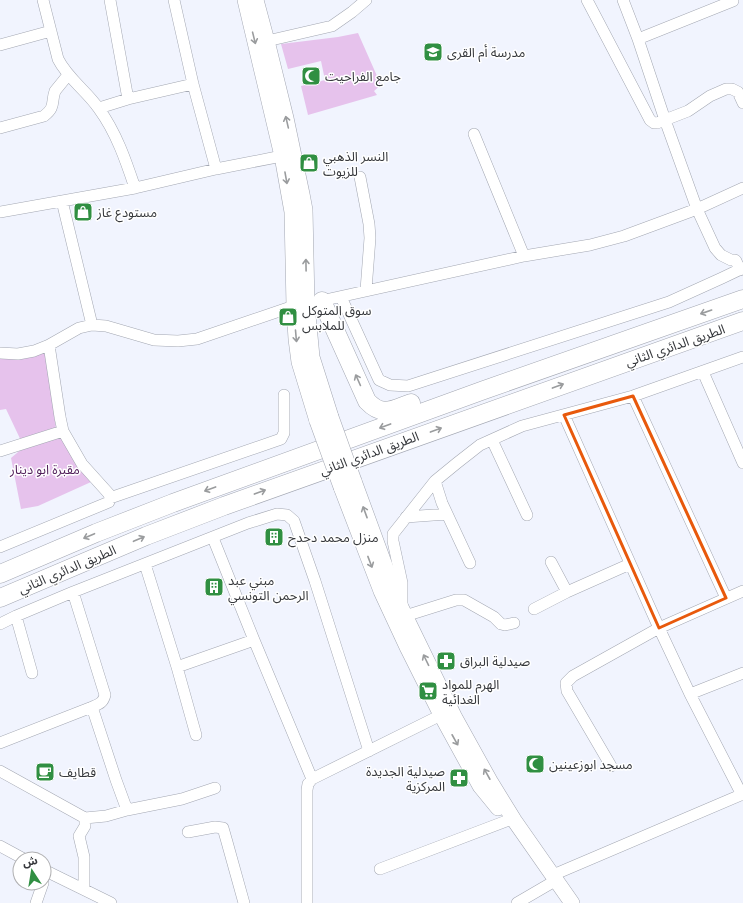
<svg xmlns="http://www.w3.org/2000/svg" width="743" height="903" font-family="Roboto,'Noto Sans Arabic',sans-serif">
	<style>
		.green { fill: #e6c2ec }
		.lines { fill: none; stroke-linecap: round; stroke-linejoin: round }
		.minor-casing { stroke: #a3a7b2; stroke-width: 12 }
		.secondary-casing { stroke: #a3a7b2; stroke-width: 16 }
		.trunk-casing { stroke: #a3a7b2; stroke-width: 19 }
		.minor { stroke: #fff; stroke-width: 11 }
		.secondary { stroke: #fff; stroke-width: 15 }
		.trunk { stroke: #fff; stroke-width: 18 }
		.secondary-bridge-casing { stroke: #a3a7b2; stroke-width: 16; stroke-linecap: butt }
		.secondary-bridge { stroke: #fff; stroke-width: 15 }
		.oneway { stroke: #9a9c9e }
		.marked { fill: none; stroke: #e8590c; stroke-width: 3; stroke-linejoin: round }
		.labels { text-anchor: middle; stroke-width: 3; stroke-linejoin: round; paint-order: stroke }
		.poi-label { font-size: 13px; fill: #36383c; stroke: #fff; text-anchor: start }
		.street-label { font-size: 13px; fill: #36383c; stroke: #fff }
		.park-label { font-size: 13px; fill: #501e59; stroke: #fff }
	</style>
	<rect width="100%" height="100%" fill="#f1f4fe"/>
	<path class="green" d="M358 33 381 85 374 91 377 95 308 115 301 86 325 80 321 61 288 69 281 44 338 37Z
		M47 353 56 429 91 482 38 506 21 509 11 458 24 447 6 409 0 410V356L19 357Z"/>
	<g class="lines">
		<defs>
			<path id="minor" d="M43 0 58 59C68 79 87 91 99 109 116 132 126 161 135 188
				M110 0 128 99
				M174 0 193 84 216 169
				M587 0 650 120 654 123H657L688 111 710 96 726 89H732L738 92 743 103
				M623 0 638 39 665 120 697 209 715 248 721 255 731 260H735L736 261 740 270
				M638 39 733 1
				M267 41 332 26 352 12 366 0
				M0 45 51 31
				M99 108 128 99 193 84
				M0 128 44 116C56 107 51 102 55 91L68 75
				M474 134 524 256
				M360 177 369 224 370 238 366 290
				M62 201 92 325
				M0 212 135 188 216 169 282 156
				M341 297 379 380 390 385 408 386 669 302 722 278 743 268
				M316 302 524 256 590 245 624 236 697 209 743 188
				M0 353 18 354 34 351 49 345 79 328 92 325 106 326 154 340 178 341 197 339 294 306
				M703 372 743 463
				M633 396 726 598
				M564 415 659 628 690 694 742 795
				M492 440 527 515
				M0 451 63 431 60 417 49 345
				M435 481 442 503 470 563
				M110 498 281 439 284 433V395
				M406 517 447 514
				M213 538 254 640 312 779
				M0 547 109 502 110 498 109 494 82 464 63 431
				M551 562 567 592
				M145 564 177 667 196 735
				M402 604V583L393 541V534L435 481 457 463 480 445 522 426 633 396 743 357
				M534 609 567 592 630 564
				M16 616 32 673
				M405 616 456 600H464L494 617 501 624 505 625 514 623
				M0 624 16 616 73 592 248 523 277 514 287 515 294 521 315 581 369 751
				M177 667 254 640
				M690 694 743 673
				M92 707 116 780 127 810
				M0 743 92 707C99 704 103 703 105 695L73 592
				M611 766 567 691 566 683 573 676 659 628 743 591
				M0 771 85 818 106 816 127 810 182 799 215 788
				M188 832 215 827 223 828 227 842 244 903
				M0 846 24 859
				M380 869 509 820H514
				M44 870 111 903
				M553 875 743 794
				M84 889V857L79 836 85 826V818
				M36 903 43 883
				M307 903V790L308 784 312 779 441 715
				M517 903 553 882"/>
			<path id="secondary" d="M245 0 282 156 292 212 294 306 296 339 299 362 317 421
				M256 0 267 41 286 118 302 194 305 210 307 304 312 357 331 417
				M354 481 398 601 455 718 490 781 514 820 572 903
				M341 487 381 591 408 649 441 715 480 786 498 808"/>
			<path id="trunk" d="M322 301 367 401C383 418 393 409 411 403
				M0 574 96 533 173 503 484 390 743 299
				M0 598 146 536 224 506 743 321"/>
		</defs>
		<use href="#minor" class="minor-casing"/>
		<use href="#secondary" class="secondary-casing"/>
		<use href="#trunk" class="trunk-casing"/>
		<use href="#minor" class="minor"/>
		<use href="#secondary" class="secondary"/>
		<use href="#trunk" class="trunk"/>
		<defs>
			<path id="secondary-bridge" d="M331 417 354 481
				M317 421 341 487"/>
		</defs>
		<use href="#secondary-bridge" class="secondary-bridge-casing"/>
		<use href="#secondary-bridge" class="secondary-bridge"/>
	</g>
	<defs><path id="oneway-shaft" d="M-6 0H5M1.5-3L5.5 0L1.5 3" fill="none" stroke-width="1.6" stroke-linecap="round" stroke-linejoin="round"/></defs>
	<g class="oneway">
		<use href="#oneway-shaft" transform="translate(254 38) rotate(76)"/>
		<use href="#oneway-shaft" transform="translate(287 122) rotate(-103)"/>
		<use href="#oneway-shaft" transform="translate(286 178) rotate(80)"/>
		<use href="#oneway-shaft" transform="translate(306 265) rotate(-91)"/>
		<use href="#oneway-shaft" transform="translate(706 312) rotate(161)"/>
		<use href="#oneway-shaft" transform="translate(296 336) rotate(85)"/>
		<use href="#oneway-shaft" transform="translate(358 380) rotate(-114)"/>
		<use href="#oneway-shaft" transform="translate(558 386) rotate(-20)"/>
		<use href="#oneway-shaft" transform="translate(385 426) rotate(160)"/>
		<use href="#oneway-shaft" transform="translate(436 430) rotate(-20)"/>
		<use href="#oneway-shaft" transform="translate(210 489) rotate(160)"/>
		<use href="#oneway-shaft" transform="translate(260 492) rotate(-20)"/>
		<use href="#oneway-shaft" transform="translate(365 512) rotate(-110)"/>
		<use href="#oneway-shaft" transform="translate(89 536) rotate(157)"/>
		<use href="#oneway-shaft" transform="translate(139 539) rotate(-23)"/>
		<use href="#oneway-shaft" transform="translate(370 562) rotate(69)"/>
		<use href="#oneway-shaft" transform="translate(426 660) rotate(-116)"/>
		<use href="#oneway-shaft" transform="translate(455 740) rotate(61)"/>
		<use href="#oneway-shaft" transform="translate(487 774) rotate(-119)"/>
	</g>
	<path class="marked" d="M633 396 726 598 659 628 564 415Z"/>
	<defs>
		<symbol id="school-square" viewBox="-11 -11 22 22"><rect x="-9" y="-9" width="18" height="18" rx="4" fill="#308f42" stroke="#fff"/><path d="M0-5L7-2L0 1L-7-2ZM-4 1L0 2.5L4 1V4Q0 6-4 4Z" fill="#fff"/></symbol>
		<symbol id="mosque-square" viewBox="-11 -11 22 22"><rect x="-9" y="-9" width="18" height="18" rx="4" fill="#308f42" stroke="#fff"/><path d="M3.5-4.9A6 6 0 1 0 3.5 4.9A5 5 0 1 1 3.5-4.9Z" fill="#fff"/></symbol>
		<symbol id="shop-square" viewBox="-11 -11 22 22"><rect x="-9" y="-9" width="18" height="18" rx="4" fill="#308f42" stroke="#fff"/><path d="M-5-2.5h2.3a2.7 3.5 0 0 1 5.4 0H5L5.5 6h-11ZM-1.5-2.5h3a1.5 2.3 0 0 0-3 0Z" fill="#fff"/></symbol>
		<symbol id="building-square" viewBox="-11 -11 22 22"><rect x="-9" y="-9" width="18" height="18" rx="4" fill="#308f42" stroke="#fff"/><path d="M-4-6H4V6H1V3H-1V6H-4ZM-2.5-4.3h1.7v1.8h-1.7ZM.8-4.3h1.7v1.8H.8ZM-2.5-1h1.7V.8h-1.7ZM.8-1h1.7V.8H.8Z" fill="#fff"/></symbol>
		<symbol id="pharmacy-square" viewBox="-11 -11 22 22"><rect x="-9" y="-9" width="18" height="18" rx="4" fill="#308f42" stroke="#fff"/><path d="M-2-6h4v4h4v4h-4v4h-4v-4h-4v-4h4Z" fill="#fff"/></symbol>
		<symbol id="supermarket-square" viewBox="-11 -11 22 22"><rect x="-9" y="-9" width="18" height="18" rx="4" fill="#308f42" stroke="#fff"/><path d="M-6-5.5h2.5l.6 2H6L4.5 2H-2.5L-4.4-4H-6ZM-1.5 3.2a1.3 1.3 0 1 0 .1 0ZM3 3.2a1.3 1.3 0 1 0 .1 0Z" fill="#fff"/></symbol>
		<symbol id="cafe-square" viewBox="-11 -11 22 22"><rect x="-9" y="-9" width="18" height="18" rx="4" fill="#308f42" stroke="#fff"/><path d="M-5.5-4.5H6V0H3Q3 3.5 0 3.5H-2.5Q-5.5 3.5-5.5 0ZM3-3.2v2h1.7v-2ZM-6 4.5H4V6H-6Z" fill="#fff"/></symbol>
	</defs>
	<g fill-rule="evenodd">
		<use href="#school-square" x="422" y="41" width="22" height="22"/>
		<use href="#mosque-square" x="300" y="65" width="22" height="22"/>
		<use href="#shop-square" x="298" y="152" width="22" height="22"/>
		<use href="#shop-square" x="72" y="201" width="22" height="22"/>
		<use href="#shop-square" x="277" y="306" width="22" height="22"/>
		<use href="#building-square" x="263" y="526" width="22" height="22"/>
		<use href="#building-square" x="203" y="576" width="22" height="22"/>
		<use href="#pharmacy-square" x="435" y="650" width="22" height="22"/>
		<use href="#supermarket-square" x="417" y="680" width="22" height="22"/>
		<use href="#mosque-square" x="524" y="753" width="22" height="22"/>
		<use href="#cafe-square" x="34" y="761" width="22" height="22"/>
		<use href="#pharmacy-square" x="448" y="767" width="22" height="22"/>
	</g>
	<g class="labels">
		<g class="poi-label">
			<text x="447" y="57">مدرسة أم القرى</text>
			<text x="325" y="81">جامع الفراحيت</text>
			<text x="323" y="161">النسر الذهبي<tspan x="323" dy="15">للزيوت</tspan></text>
			<text x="97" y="217">مستودع غاز</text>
			<text x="302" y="315">سوق المتوكل<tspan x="302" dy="15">للملابس</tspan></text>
			<text x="288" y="542">منزل محمد دحدح</text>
			<text x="228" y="585">مبني عبد<tspan x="228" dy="15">الرحمن التونسي</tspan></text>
			<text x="460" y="666">صيدلية البراق</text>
			<text x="442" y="689">الهرم للمواد<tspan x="442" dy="15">الغدائية</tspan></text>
			<text x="549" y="769">مسجد ابوزعينين</text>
			<text x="445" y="776" text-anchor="end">صيدلية الجديدة<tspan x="445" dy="15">المركزية</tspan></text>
			<text x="59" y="777">قطايف</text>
		</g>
		<g class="street-label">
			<text transform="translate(675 345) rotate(-19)" y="5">الطريق الدائري الثاني</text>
			<text transform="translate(369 453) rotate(-20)" y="5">الطريق الدائري الثاني</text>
			<text transform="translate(67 569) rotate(-23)" y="5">الطريق الدائري الثاني</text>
		</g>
		<g class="park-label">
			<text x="45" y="474">مقبرة ابو دينار</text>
		</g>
	</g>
	<g transform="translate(32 871) rotate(348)"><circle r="19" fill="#ffffff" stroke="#afafb1"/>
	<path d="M0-3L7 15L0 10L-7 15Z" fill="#308f42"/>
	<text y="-6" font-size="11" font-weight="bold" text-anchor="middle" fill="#36383c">ش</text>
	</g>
</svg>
